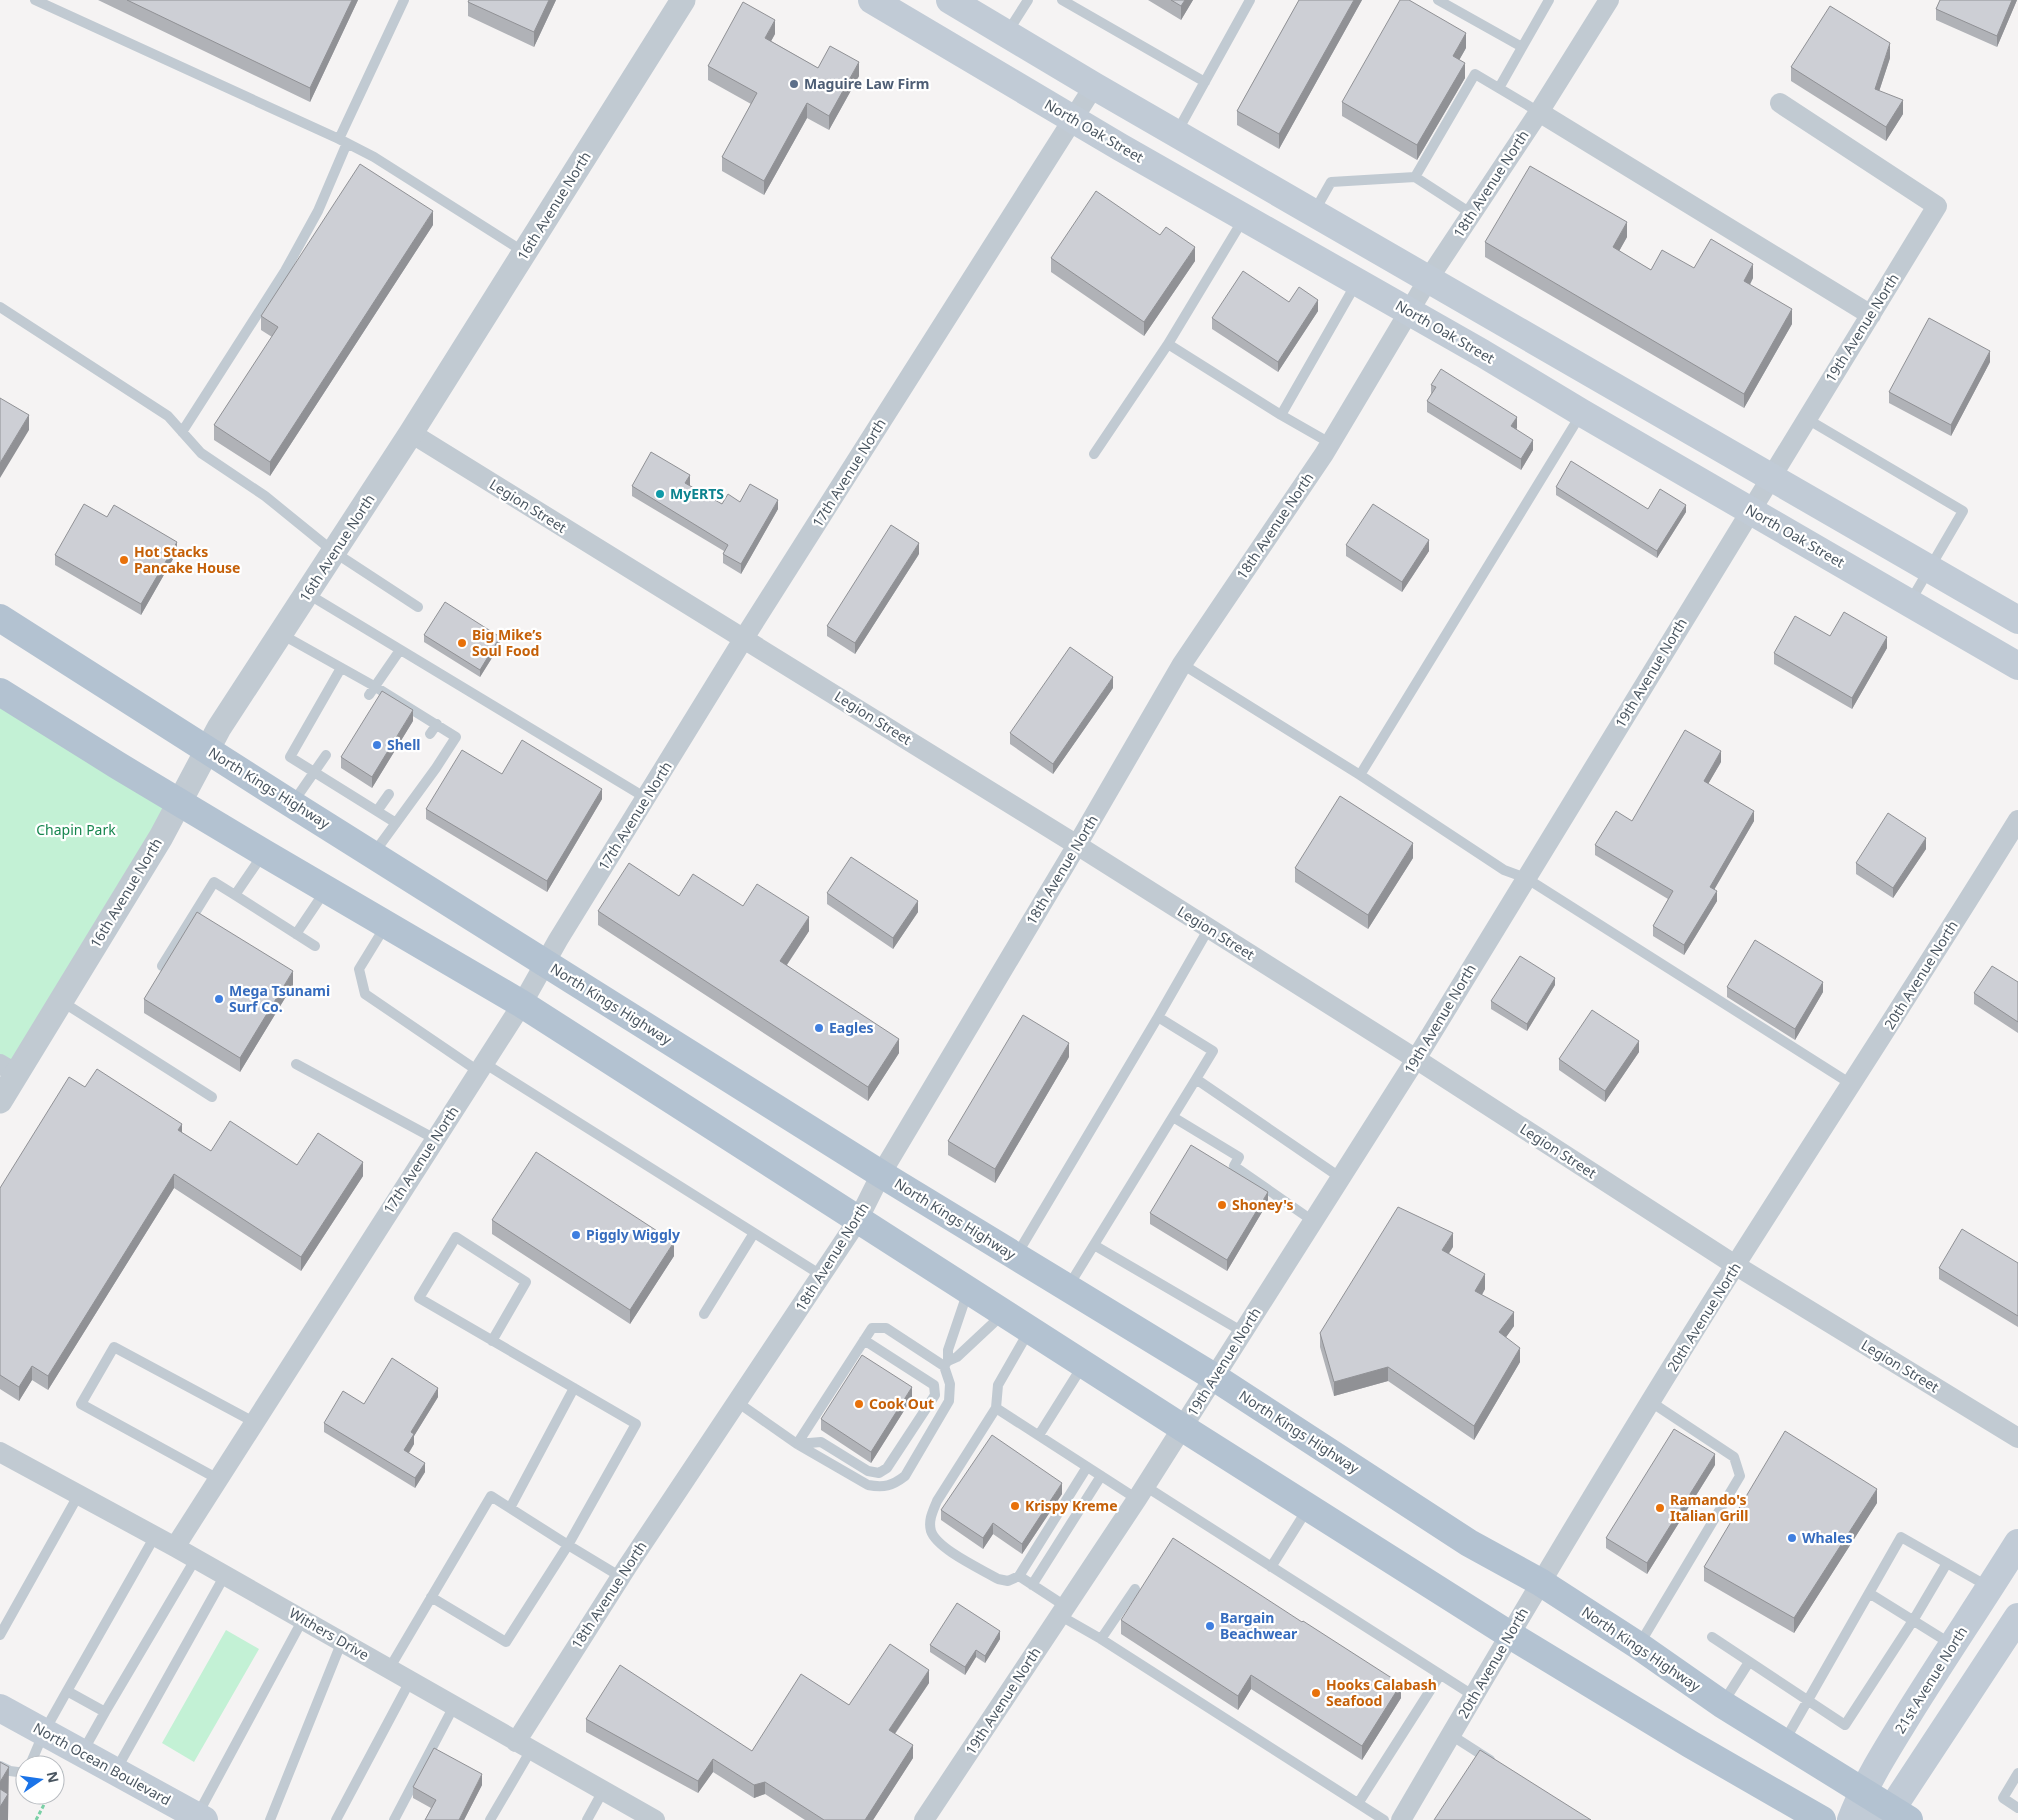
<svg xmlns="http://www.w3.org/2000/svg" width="2018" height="1820" font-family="'Noto Sans',sans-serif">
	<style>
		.green { fill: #c3f1d5 }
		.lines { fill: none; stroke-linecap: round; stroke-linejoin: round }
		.path { stroke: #7ad0a6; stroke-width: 3; stroke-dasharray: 4 2.5; stroke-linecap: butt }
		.service { stroke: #c1cad2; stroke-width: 10 }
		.minor { stroke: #c1cad2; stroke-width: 20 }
		.tertiary { stroke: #c1cad2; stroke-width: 25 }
		.secondary { stroke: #c1cbd6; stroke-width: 28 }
		.primary { stroke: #b3c2d1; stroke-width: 28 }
		.wall { fill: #b0b2b7 }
		.shaded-wall { fill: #909195 }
		.building { fill: #cdcfd5; stroke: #909195 }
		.service-dot { fill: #5c6f8a; stroke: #fff; stroke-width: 2 }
		.culture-dot { fill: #0f9aa8; stroke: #fff; stroke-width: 2 }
		.food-dot { fill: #e8710a; stroke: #fff; stroke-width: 2 }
		.shop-dot { fill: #3f7fe0; stroke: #fff; stroke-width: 2 }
		.labels { text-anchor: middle; stroke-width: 4.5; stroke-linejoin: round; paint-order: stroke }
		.service-label { font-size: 14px; font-weight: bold; fill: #4e5e75; stroke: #fff; text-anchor: start }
		.street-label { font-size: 14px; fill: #4a5661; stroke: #fff }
		.culture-label { font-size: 14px; font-weight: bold; fill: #0d838f; stroke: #fff; text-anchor: start }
		.food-label { font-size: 14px; font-weight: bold; fill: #c56008; stroke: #fff; text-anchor: start }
		.shop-label { font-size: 14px; font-weight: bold; fill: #366cbe; stroke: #fff; text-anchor: start }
		.park-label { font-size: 14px; fill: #17864f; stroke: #fff }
	</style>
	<rect width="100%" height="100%" fill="#f5f3f3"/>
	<path class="green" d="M0 692 180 803 17 1074 0 1064Z
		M226 1630 259 1649 194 1762 162 1743Z"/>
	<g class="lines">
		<path class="path" d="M55 1784 62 1771
			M36 1820 49 1795"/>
		<path class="service" d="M35 0 339 139 374 157 524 252
			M1062 0 1205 82
			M1438 0 1522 47
			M1007 33 1028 0
			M1499 88 1549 0
			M1177 132 1250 0
			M339 139 404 0
			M1415 177 1475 74 1539 112
			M1314 212 1331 182 1415 177 1472 214
			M0 307 168 416 201 453 265 496 334 552 418 607
			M1168 344 1281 415 1330 443
			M1281 415 1357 282
			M1807 419 1963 511 1910 602
			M182 432 285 271 318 211 347 143
			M1094 454 1168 344 1244 218
			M308 594 646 798
			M281 634 374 686 456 737 436 768 374 853
			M1182 664 1360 775 1504 870 1526 878 1851 1084
			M341 668 290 757 396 823
			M369 695 400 650
			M430 734 437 724
			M1360 775 1581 414
			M292 804 326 755
			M377 811 389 794
			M263 854 235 895 315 946
			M386 925 359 969 365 994 478 1071
			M296 934 325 891
			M162 966 214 882 235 895
			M61 1001 212 1097
			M1158 1017 1209 928
			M484 1063 821 1275
			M296 1064 435 1139
			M1173 1117 1239 1157 1234 1166 1313 1221
			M1094 1245 1243 1332
			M1016 1256 1158 1017 1213 1051 1196 1079 1341 1178
			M1068 1287 1196 1079
			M704 1314 754 1233
			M1029 1331 998 1385 996 1408 937 1501C933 1511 928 1520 931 1531 937 1549 981 1569 998 1579L1008 1581 1019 1576 1087 1467
			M492 1341 526 1282 456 1237 419 1298C492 1340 564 1382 636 1424L568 1545 621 1577
			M948 1361V1350L968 1291
			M737 1402 797 1444 872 1328H886L944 1366 948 1361 957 1357 1003 1314
			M996 1408 1137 1499
			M1039 1435 1083 1365
			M797 1444 821 1442 868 1471 879 1473 887 1468 935 1395 934 1385 864 1340
			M797 1444 868 1485C884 1488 892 1486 905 1476L949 1401 950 1384 944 1366
			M218 1479 81 1404 114 1347 254 1422
			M1145 1486 1474 1696
			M510 1508 574 1388
			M155 1536 67 1691 105 1712 196 1558
			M1271 1567 1308 1508
			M1019 1576 1065 1606
			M1032 1585 1101 1476
			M1869 1593 1951 1644
			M1059 1615 1101 1639 1384 1820
			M0 1635 79 1494
			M1712 1637 1845 1725 1914 1619 1947 1563
			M1101 1639 1135 1589
			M1639 1645 1740 1476 1734 1457 1651 1402
			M389 1669 491 1496 568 1545 506 1642 431 1597
			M1723 1703 1749 1662
			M1451 1735 1490 1760
			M1784 1742 1901 1537 1989 1587
			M82 1753 105 1712
			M30 1765 44 1732 67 1691
			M0 1766 10 1771 25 1773
			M116 1770 225 1575
			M2018 1773 2003 1798 2018 1808
			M1359 1802 1440 1675
			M198 1814 303 1619
			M270 1820 342 1641
			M336 1820 410 1681
			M394 1820 454 1706
			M490 1820 531 1750
			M587 1820 603 1791"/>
		<path class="minor" d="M1539 112 1871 315
			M411 433 1077 845 1416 1059 1735 1265 2018 1438
			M0 1064 17 1074
			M0 1452 175 1547 655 1820
			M175 1547 522 1004 558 940 744 638 1094 86
			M516 1742 627 1567 858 1220 881 1174 1077 845 1182 664 1324 454 1429 278 1539 112 1609 0
			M924 1820 1137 1499 1416 1059 1937 206 1780 103
			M1401 1820C1510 1633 1620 1447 1736 1264 1830 1116 1926 969 2018 820"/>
		<path class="tertiary" d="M0 1101 161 837 219 728 411 433 683 0"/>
		<path class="secondary" d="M872 0 1120 147 1482 353 1582 413 2018 666
			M950 0 1094 86 2018 620
			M0 1708 204 1820
			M1851 1820C1866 1781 1889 1746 1911 1710 1946 1654 1983 1599 2018 1543
			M1871 1820 1891 1810 2018 1617"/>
		<path class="primary" d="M0 618 292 804 881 1174 1214 1377 1469 1543 1540 1582 1639 1646 1722 1704 1909 1820
			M0 692 117 765 264 853 522 1004 1183 1428 1510 1635 1690 1744 1822 1820"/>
	</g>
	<path class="wall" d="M98 0H358L310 102Z
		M469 0H556L534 47 468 16V2Z
		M1148 0H1193L1181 20Z
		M1299 0H1362L1279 149 1237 125V111Z
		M1940 0H2017L1997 47 1936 20V9Z
		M775 34 771 41 818 68 859 76 829 130 807 118 764 195 722 171V157L751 104 708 80V66Z
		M1466 48 1459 60 1465 78 1417 160 1342 116V102Z
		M1890 58 1879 91 1903 114 1886 141 1791 81V67Z
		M433 225 270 476 214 440V425L272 337 261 330V316Z
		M1627 237 1619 251 1651 270 1694 268 1753 278 1750 285 1792 324 1744 408 1485 257V242Z
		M1051 258 1195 261 1144 336 1051 272Z
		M1289 302 1318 311 1278 372 1212 329V318Z
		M1990 362 1951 436 1889 403V392Z
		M1431 385 1517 428 1516 429 1533 450 1521 470 1427 412V401L1431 394Z
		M689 485 722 504 740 502 778 509 741 574 723 563V554L724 551 632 496V486L690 485Z
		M1556 487 1648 509 1686 512 1657 558 1556 495Z
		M107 517 177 552 141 615 55 565V555Z
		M1346 545 1429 551 1402 592 1346 556Z
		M919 554 855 654 827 636V626Z
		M424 635 500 645 480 677 424 642Z
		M1830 636 1887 648 1852 709 1774 664V653Z
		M1113 688 1053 774 1010 744V733Z
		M413 721 372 788 341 768V757Z
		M1721 762 1708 784 1754 821 1714 889 1717 901 1684 955 1653 936V926L1668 899 1595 855V845L1632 821Z
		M502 774 602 799 547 892 426 819V809Z
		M1926 849 1893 898 1856 874V863Z
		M1413 858 1368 929 1295 882V868Z
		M827 893 918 912 893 949 827 904Z
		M679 896 743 906 809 931 787 965 899 1053 868 1101 598 925V911Z
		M2018 982V1033L1974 1004V993Z
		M293 985 240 1072 144 1013V999Z
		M1555 985 1527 1031 1491 1009V1001Z
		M1727 987 1823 992 1795 1040 1727 997Z
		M1639 1052 1605 1102 1559 1070V1059Z
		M1069 1057 995 1183 948 1155V1141Z
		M85 1087 182 1133 211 1151 363 1176 301 1271 174 1188 48 1390 32 1380 19 1401 0 1389V1188Z
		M1268 1202 1227 1271 1150 1224V1213Z
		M492 1220 674 1256 630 1324 492 1234Z
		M1453 1247 1449 1253 1485 1289 1482 1295 1514 1326 1506 1337 1520 1362 1474 1440 1388 1381 1334 1396 1320 1347V1333Z
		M2018 1263V1327L1939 1279V1268Z
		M438 1397 414 1436V1444L409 1453 425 1472 415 1488 324 1432V1423L364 1404Z
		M912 1398 871 1463 821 1430V1419Z
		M1715 1465 1647 1574 1606 1548V1538Z
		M1062 1494 1022 1554 993 1534 983 1549 941 1520V1510Z
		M1877 1503 1794 1633 1704 1581V1567Z
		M1121 1620 1401 1698 1362 1760 1251 1689 1238 1710 1121 1634Z
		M1000 1639 985 1663 976 1657 965 1675 930 1652V1645Z
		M929 1683 895 1734 913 1758 873 1820H805L765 1794 754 1798 713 1772 698 1793 586 1732V1719L752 1751 849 1705Z
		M482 1785 464 1820H425L431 1808 413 1798V1787Z"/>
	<path class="shaded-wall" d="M352 0H358L310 102V88Z
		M549 0H556L534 47V32Z
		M1185 0H1193L1181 20V6Z
		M1354 0H1362L1279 149V134Z
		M2012 0H2017L1997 47V36Z
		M775 20V34L765 52V38Z
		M1466 33V48L1453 71V56Z
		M1890 43V58L1875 104V89Z
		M859 62V76L829 130V116Z
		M1465 63V78L1417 160V145Z
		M1903 100V114L1886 141V127Z
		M807 103V118L764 195V181Z
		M433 211V225L270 476V462Z
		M1627 222V237L1613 262V247Z
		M1195 247V261L1144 336V322Z
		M1753 264V278L1744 295V281Z
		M1318 300V311L1278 372V362Z
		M1792 309V324L1744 408V394Z
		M1990 351V362L1951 436V425Z
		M29 415V430L0 478V463Z
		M1517 417V428L1511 437V426Z
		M1533 440V450L1521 470V459Z
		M690 475V485L685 492V483Z
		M778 500V509L741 574V564Z
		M1686 505V512L1657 558V551Z
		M1429 540V551L1402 592V582Z
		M177 542V552L141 615V604Z
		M919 543V554L855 654V643Z
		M500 637V645L480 677V670Z
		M1887 637V648L1852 709V698Z
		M1113 677V688L1053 774V764Z
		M413 710V721L372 788V777Z
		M1721 751V762L1704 791V781Z
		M602 789V799L547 892V881Z
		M1754 811V821L1710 897V887Z
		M1926 838V849L1893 898V888Z
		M1413 843V858L1368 929V915Z
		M1717 891V901L1684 955V945Z
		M918 901V912L893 949V938Z
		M809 917V931L780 975V961Z
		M293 971V985L240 1072V1058Z
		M1555 978V985L1527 1031V1024Z
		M1823 982V992L1795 1040V1029Z
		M899 1039V1053L868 1101V1087Z
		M1639 1041V1052L1605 1102V1091Z
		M1069 1043V1057L995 1183V1169Z
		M182 1124V1138L178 1130Z
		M363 1162V1176L301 1271V1257Z
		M174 1174V1188L48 1390V1376Z
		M1268 1192V1202L1227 1271V1260Z
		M1453 1233V1247L1442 1264V1250Z
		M674 1242V1256L630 1324V1310Z
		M1485 1274V1289L1475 1306V1291Z
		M1514 1312V1326L1499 1347V1332Z
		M1520 1348V1362L1474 1440V1426Z
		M32 1366V1380L19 1401V1387Z
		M1388 1367V1381L1334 1396V1382Z
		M912 1387V1398L871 1463V1452Z
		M438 1388V1397L414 1436V1444L404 1460V1450L411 1432Z
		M1715 1454V1465L1647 1574V1563Z
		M425 1463V1472L415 1488V1478Z
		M1062 1483V1494L1022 1554V1544Z
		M1877 1489V1503L1794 1633V1618Z
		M993 1523V1534L983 1549V1538Z
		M1000 1631V1639L985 1663V1656Z
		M976 1650V1657L965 1675V1667Z
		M929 1670V1683L889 1742V1730Z
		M1251 1675V1689L1238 1710V1696Z
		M1401 1684V1698L1362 1760V1746Z
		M913 1745V1758L873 1820H865Z
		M713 1759V1772L698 1793V1781Z
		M9 1767 8 1820H0V1782Z
		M482 1774V1785L464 1820H459Z
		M765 1782V1794L754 1798V1785Z"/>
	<path class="building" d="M127 0H352L310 88Z
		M469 0H549L534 32 468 2Z
		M1171 0H1185L1181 6Z
		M1299 0H1354L1279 134 1237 111Z
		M1400 0H1409L1466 33 1453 56 1465 63 1417 145 1342 102Z
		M1940 0H2012L1997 36 1936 9Z
		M743 2 775 20 765 38 818 68 830 46 859 62 829 116 807 103 764 181 722 157 757 93 708 66Z
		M1830 6 1890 43 1875 89 1903 100 1886 127 1791 67Z
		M360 164 433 211 270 462 214 425 278 327 261 316Z
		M1530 166 1627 222 1613 247 1651 270 1662 250 1694 268 1711 239 1753 264 1744 281 1792 309 1744 394 1485 242Z
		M1096 191 1160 235 1166 227 1195 247 1144 322 1051 258Z
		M1243 271 1289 302 1299 287 1318 300 1278 362 1212 318Z
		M1929 318 1990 351 1951 425 1889 392Z
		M1441 369 1517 417 1511 426 1533 440 1521 459 1427 401 1436 387 1431 385Z
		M0 398 29 415 0 463Z
		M651 452 690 475 685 483 722 504 728 494 740 502 750 484 778 500 741 564 723 554 728 545 632 486Z
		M1571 461 1648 509 1660 489 1686 505 1657 551 1556 487Z
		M84 504 107 517 114 505 177 542 141 604 55 555Z
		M1373 504 1429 540 1402 582 1346 545Z
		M891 525 919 543 855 643 827 626Z
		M445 602 500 637 480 670 424 635Z
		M1844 612 1887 637 1852 698 1774 653 1795 616 1830 636Z
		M1070 647 1113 677 1053 764 1010 733Z
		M382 691 413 710 372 777 341 757Z
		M1685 730 1721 751 1704 781 1754 811 1710 887 1717 891 1684 945 1653 926 1673 891 1595 845 1616 811 1632 821Z
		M522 740 602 789 547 881 426 809 462 750 502 774Z
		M1340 796 1413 843 1368 915 1295 868Z
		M1888 813 1926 838 1893 888 1856 863Z
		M851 857 918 901 893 938 827 893Z
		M629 863 679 896 693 874 743 906 757 884 809 917 780 961 899 1039 868 1087 598 911Z
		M197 912 293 971 240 1058 144 999Z
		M1755 940 1823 982 1795 1029 1727 987Z
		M1520 956 1555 978 1527 1024 1491 1001Z
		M1992 966 2018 982V1022L1974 993Z
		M1592 1010 1639 1041 1605 1091 1559 1059Z
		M1023 1015 1069 1043 995 1169 948 1141Z
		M97 1069 182 1124 178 1130 211 1151 230 1121 297 1165 318 1133 363 1162 301 1257 174 1174 48 1376 32 1366 19 1387 0 1375V1188L69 1077 85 1087Z
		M1191 1145 1268 1192 1227 1260 1150 1213Z
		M536 1152 674 1242 630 1310 492 1220Z
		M1398 1207 1453 1233 1442 1250 1485 1274 1475 1291 1514 1312 1499 1332 1520 1348 1474 1426 1388 1367 1334 1382 1320 1333Z
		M1962 1229 2018 1263V1316L1939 1268Z
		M862 1355 912 1387 871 1452 821 1419Z
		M392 1358 438 1388 411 1432 414 1434 404 1450 425 1463 415 1478 324 1423 343 1391 364 1404Z
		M1674 1429 1715 1454 1647 1563 1606 1538Z
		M1785 1431 1877 1489 1794 1618 1704 1567Z
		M992 1435 1062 1483 1022 1544 993 1523 983 1538 941 1510Z
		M1173 1538 1302 1622 1303 1621 1401 1684 1362 1746 1251 1675 1238 1696 1121 1620Z
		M957 1603 1000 1631 985 1656 976 1650 965 1667 930 1645Z
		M890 1644 929 1670 889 1730 913 1745 865 1820H824L765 1782 754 1785 713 1759 698 1781 586 1719 620 1665 752 1751 801 1674 849 1705Z
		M434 1748 482 1774 459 1820H425L436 1800 413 1787Z
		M1480 1750 1591 1820H1434Z
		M0 1762 9 1767 0 1782Z
		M0 1789 8 1794 0 1807Z"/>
	<circle class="service-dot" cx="794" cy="84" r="5"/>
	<circle class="culture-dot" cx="660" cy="494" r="5"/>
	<g class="food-dot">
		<circle cx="124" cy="560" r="5"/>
		<circle cx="462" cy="643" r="5"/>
		<circle cx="1222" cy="1205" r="5"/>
		<circle cx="859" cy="1404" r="5"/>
		<circle cx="1015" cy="1506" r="5"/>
		<circle cx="1660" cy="1508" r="5"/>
		<circle cx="1316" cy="1693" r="5"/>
	</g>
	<g class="shop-dot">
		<circle cx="377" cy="745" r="5"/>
		<circle cx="219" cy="999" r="5"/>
		<circle cx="819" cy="1028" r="5"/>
		<circle cx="576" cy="1235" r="5"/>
		<circle cx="1792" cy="1538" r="5"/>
		<circle cx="1210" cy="1626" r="5"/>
	</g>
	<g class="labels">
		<g class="service-label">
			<text x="804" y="89">Maguire Law Firm</text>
		</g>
		<g class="street-label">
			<text transform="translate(1094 131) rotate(30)" y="5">North Oak Street</text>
			<text transform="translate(1491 184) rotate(-57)" y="5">18th Avenue North</text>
			<text transform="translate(554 206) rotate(-58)" y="5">16th Avenue North</text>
			<text transform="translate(1862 328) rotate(-58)" y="5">19th Avenue North</text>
			<text transform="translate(1445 332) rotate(30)" y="5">North Oak Street</text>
			<text transform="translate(849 473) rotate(-58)" y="5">17th Avenue North</text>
			<text transform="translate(528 506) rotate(32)" y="5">Legion Street</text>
			<text transform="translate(1275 526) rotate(-56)" y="5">18th Avenue North</text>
			<text transform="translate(1795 536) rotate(30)" y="5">North Oak Street</text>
			<text transform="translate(337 548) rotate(-57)" y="5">16th Avenue North</text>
			<text transform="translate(1651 673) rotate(-59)" y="5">19th Avenue North</text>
			<text transform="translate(873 718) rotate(32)" y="5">Legion Street</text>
			<text transform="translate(269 788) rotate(32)" y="5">North Kings Highway</text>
			<text transform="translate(635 816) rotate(-58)" y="5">17th Avenue North</text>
			<text transform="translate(1062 870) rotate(-59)" y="5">18th Avenue North</text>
			<text transform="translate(126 893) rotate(-59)" y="5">16th Avenue North</text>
			<text transform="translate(1216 933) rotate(32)" y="5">Legion Street</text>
			<text transform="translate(1921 975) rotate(-58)" y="5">20th Avenue North</text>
			<text transform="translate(611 1004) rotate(32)" y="5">North Kings Highway</text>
			<text transform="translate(1440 1019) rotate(-59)" y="5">19th Avenue North</text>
			<text transform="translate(1558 1151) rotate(33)" y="5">Legion Street</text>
			<text transform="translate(421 1160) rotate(-57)" y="5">17th Avenue North</text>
			<text transform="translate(955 1219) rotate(32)" y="5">North Kings Highway</text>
			<text transform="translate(832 1257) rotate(-58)" y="5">18th Avenue North</text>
			<text transform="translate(1704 1317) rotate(-58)" y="5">20th Avenue North</text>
			<text transform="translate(1224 1362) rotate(-58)" y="5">19th Avenue North</text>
			<text transform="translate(1900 1366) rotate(31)" y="5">Legion Street</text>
			<text transform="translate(1299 1432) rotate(33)" y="5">North Kings Highway</text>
			<text transform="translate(609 1595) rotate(-57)" y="5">18th Avenue North</text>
			<text transform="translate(329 1634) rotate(30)" y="5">Withers Drive</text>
			<text transform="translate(1641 1649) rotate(34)" y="5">North Kings Highway</text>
			<text transform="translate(1493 1663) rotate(-60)" y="5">20th Avenue North</text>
			<text transform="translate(1931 1680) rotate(-58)" y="5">21st Avenue North</text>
			<text transform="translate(1003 1701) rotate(-57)" y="5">19th Avenue North</text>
			<text transform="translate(102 1764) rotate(29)" y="5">North Ocean Boulevard</text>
		</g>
		<g class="culture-label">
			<text x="670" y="499">MyERTS</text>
		</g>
		<g class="food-label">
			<text x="134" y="557">Hot Stacks<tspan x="134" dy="16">Pancake House</tspan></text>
			<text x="472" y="640">Big Mike’s<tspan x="472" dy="16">Soul Food</tspan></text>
			<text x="1232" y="1210">Shoney's</text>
			<text x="869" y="1409">Cook Out</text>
			<text x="1670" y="1505">Ramando's<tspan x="1670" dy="16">Italian Grill</tspan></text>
			<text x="1025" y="1511">Krispy Kreme</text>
			<text x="1326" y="1690">Hooks Calabash<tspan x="1326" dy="16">Seafood</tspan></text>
		</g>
		<g class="shop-label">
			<text x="387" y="750">Shell</text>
			<text x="229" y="996">Mega Tsunami<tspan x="229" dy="16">Surf Co.</tspan></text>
			<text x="829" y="1033">Eagles</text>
			<text x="586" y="1240">Piggly Wiggly</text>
			<text x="1802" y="1543">Whales</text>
			<text x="1220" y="1623">Bargain<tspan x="1220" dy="16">Beachwear</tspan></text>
		</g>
		<g class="park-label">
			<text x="76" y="835">Chapin Park</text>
		</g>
	</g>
	<g transform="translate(40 1780) rotate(77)"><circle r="24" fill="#ffffff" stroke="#b7bbc0"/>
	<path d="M0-4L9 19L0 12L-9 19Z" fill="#1a73e8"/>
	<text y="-8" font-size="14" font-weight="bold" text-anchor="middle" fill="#4a5661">N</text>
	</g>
</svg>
